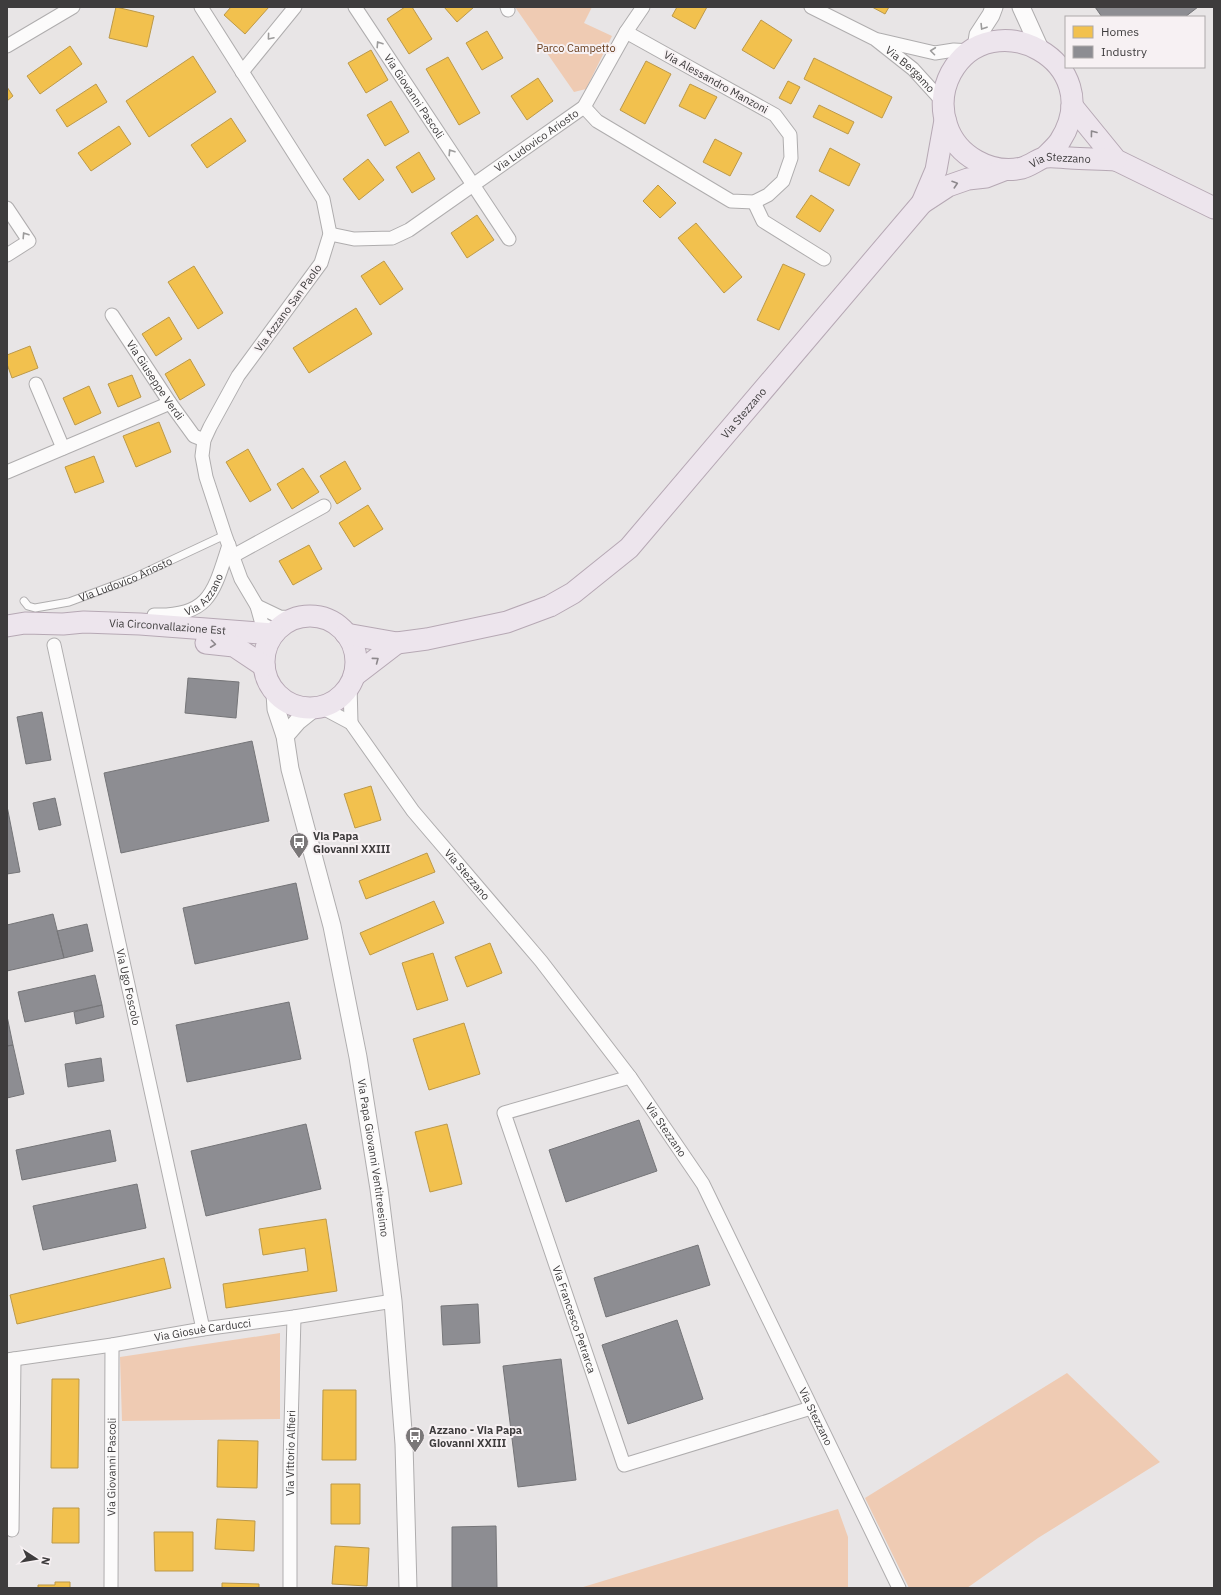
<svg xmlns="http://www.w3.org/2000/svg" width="1221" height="1595" font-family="'IBM Plex Sans',sans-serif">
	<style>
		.green { fill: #efcbb3 }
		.homes { fill: #f2c14e; stroke: #bc9949 }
		.industry { fill: #8d8d92; stroke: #757578 }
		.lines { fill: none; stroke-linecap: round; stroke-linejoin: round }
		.service-casing { stroke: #afadae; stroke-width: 9 }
		.minor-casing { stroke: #afadae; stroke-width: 15 }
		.tertiary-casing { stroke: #afadae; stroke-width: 19 }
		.primary-casing { stroke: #b6a8b4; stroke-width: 23 }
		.service { stroke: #fcfbfb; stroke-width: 7 }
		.minor { stroke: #fcfbfb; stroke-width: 13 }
		.tertiary { stroke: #fcfbfb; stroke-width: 17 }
		.primary { stroke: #ede5ed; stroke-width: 21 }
		.oneway { stroke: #9d9c9c }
		.oneway2 { stroke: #8d888c }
		.labels { text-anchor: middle; stroke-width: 4; stroke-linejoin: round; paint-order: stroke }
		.park-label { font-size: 11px; fill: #673c1b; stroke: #f7f1f3 }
		.street-label { font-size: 11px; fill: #3e3c3d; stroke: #f7f1f3 }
		.poi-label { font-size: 11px; font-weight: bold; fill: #3e3c3d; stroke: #f7f1f3; text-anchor: start }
	</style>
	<rect width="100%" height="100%" fill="#e8e5e6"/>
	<path class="green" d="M515 7H592L584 23 612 36 586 89 574 92Z
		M280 1333V1419L122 1421 120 1357Z
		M1067 1373 1160 1462 1038 1538 967 1588H909L865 1498Z
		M838 1509 848 1537V1588H580Z"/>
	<path class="homes" d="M116 7 154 16 147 47 109 38Z
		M231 7H269L245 34 224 15Z
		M405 7H412L432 39 409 54 387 19Z
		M444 7H474L457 22Z
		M677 7H707L695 29 672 16Z
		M872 7H889L885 14Z
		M761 20 792 40 774 69 742 50Z
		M487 31 503 58 482 70 466 43Z
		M70 46 82 64 40 94 27 76Z
		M371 50 388 80 366 93 348 63Z
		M193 56 216 92 149 137 126 101Z
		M448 57 480 113 459 125 426 69Z
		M814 58 892 97 882 118 804 79Z
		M646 61 671 74 645 124 620 110Z
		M538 78 553 101 527 120 511 96Z
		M788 81 800 87 791 104 779 98Z
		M96 84 107 102 67 127 56 110Z
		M690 84 717 97 705 119 679 106Z
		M7 87 13 96 7 101Z
		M391 101 409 132 385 146 367 115Z
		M819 105 854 122 848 134 813 117Z
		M231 118 246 141 207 168 191 145Z
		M119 126 131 144 91 171 78 153Z
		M715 139 742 153 730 176 703 162Z
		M830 148 860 164 849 186 819 171Z
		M419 152 435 179 412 193 396 167Z
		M368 159 384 180 359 200 343 179Z
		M658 185 676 203 660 218 643 201Z
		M811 195 834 210 820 232 796 217Z
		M477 215 494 240 467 258 451 233Z
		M696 223 742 277 724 293 678 238Z
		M384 261 403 289 380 305 361 276Z
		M783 264 805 274 779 330 757 320Z
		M194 266 223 313 198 329 168 282Z
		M356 308 372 334 309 373 293 348Z
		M169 317 182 339 156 356 142 334Z
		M30 346 38 368 12 378 7 364V355Z
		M190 359 205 385 180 400 165 374Z
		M132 375 141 397 118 407 108 384Z
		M89 386 101 413 75 425 63 398Z
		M159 422 171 452 136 467 123 436Z
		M248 449 271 490 250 502 226 462Z
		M94 456 104 482 75 493 65 467Z
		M345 461 361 489 337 504 320 476Z
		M303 468 319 492 292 509 277 484Z
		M368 505 383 529 354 547 339 523Z
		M309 545 322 569 293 585 279 561Z
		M371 786 381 820 355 828 344 794Z
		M427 853 435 872 366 899 359 881Z
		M434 901 444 923 370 955 360 933Z
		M490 943 502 973 467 987 455 957Z
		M433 953 448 1000 417 1010 402 963Z
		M464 1023 480 1074 429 1090 413 1039Z
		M447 1124 462 1184 430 1192 415 1132Z
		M326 1219 337 1291 226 1308 223 1284 308 1271 305 1248 263 1255 259 1229Z
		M164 1258 171 1288 17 1324 10 1295Z
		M52 1379H79L78 1468H51Z
		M323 1390H356V1460H322Z
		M218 1440 258 1441 257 1488 217 1487Z
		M331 1484H360V1524H331Z
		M53 1508H79V1543H52Z
		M217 1519 255 1521 254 1551 215 1549Z
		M154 1532H193V1571H155Z
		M335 1546 369 1548 367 1586 332 1584Z
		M55 1582H70V1588H38V1585H55Z
		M222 1583 259 1584V1588H222Z"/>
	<path class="industry" d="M1095 7H1198L1185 17H1102Z
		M188 678 239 682 236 718 185 713Z
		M42 712 51 760 26 764 17 717Z
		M252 741 269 821 121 853 104 773Z
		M55 798 61 825 39 830 33 803Z
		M7 806 20 872 7 874Z
		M296 883 308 939 195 964 183 908Z
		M53 914 64 958 7 971V925Z
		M87 924 93 951 64 958 57 931Z
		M95 975 102 1005 25 1022 18 992Z
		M289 1002 301 1059 187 1082 176 1025Z
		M102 1005 104 1017 76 1024 74 1012Z
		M7 1016 13 1045 7 1046Z
		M13 1045 24 1094 7 1098V1046Z
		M101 1058 104 1081 68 1087 65 1064Z
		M639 1120 657 1171 566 1202 549 1150Z
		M306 1124 321 1189 206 1216 191 1151Z
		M110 1130 116 1161 22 1180 16 1150Z
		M137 1184 146 1228 43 1250 33 1206Z
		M698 1245 710 1285 606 1317 594 1278Z
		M478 1304 480 1343 443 1345 441 1306Z
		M677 1320 703 1399 628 1424 602 1345Z
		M561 1359 576 1480 518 1487 503 1366Z
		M496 1526 497 1588H452V1527Z"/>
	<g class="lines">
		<defs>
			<g id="service">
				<path id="s1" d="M24 601 28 606 35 608 69 602 131 579 225 535"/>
			</g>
			<g id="minor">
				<path d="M201 7 323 199 330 234 321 263 238 376 210 427 204 440 202 456 206 477 225 535 241 579 257 606 262 624 275 631"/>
				<path id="s2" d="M355 7 509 239"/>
				<path d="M507 7 508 10"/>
				<path id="s3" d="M811 7 875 39 913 69 943 102"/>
				<path d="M879 40 935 53 954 50 972 51"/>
				<path d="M7 46 73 7"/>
				<path d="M242 72 295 7"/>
				<path d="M584 107 597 121 731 201 754 202 768 195 783 181 791 158 790 135 775 115 626 32"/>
				<path d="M754 202 763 221 824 259"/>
				<path d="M7 208 29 241 7 255"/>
				<path id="s4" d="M330 234 354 239 392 238 409 230 584 107 626 32 643 7"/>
				<path id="s5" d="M112 315 170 403 194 436 204 440"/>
				<path d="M36 384 63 448"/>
				<path d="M7 472 170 403"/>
				<path d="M233 556 324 506"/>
				<path d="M257 606 280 617 296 618"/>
				<path id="s6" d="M154 615C210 617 214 591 229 545"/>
				<path id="s7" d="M54 645 203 1329"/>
				<path d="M350 684 351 723"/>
				<path id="s8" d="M321 707 351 723 413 811 541 961 630 1077 703 1184 899 1588"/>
				<path id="s9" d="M630 1077 504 1113 624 1465 811 1408"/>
				<path id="s10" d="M7 1360 112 1345 203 1329 294 1317 393 1301"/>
				<path d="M12 1530 14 1359"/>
				<path id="s11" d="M111 1588 112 1345"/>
				<path id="s12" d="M290 1588V1463L294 1317"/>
			</g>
			<g id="tertiary">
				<path d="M1021 7 1040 49"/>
				<path d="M976 48 978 35 991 15 994 7"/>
				<path id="s13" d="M275 693 276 709 285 736 290 769 332 926 358 1057 379 1189 393 1301 404 1444 408 1588"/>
				<path d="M285 736 298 721 313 709"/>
			</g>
			<g id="primary">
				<path d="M1072 106 1116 160 1214 208"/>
				<path id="s14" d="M1045 157C1050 152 1056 147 1060 141 1110 62 991 0 951 73 942 90 941 109 947 126 957 156 991 175 1022 168 1030 166 1040 158 1046 157 1054 156 1063 158 1070 158 1085 159 1101 159 1116 160"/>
				<path d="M922 203 948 186 968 179 986 177 1004 170"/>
				<circle cx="310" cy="662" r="46"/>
				<path id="s15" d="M7 626 25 623 63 624 84 622 140 624 273 634"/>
				<path id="s16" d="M346 634 397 643 427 639 507 622 550 606 573 593 629 548 922 203 936 170 945 120"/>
				<path d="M206 643 234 646 264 666"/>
				<path d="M354 676 397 643"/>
			</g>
		</defs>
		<use href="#service" class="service-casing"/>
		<use href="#minor" class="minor-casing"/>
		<use href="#tertiary" class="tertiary-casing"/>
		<use href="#primary" class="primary-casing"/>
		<use href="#service" class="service"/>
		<use href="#minor" class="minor"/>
		<use href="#tertiary" class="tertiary"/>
		<use href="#primary" class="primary"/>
	</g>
	<defs><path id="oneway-chevron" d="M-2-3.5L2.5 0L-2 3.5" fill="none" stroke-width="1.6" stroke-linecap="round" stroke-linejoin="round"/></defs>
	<g class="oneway">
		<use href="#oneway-chevron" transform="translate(983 27) rotate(122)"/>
		<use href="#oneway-chevron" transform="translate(270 37) rotate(130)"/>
		<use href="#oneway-chevron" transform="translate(379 44) rotate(-123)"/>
		<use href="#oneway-chevron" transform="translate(933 51) rotate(-173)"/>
		<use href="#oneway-chevron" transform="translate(451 152) rotate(-123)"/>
		<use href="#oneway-chevron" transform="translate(25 235) rotate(-123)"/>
	</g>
	<g class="oneway2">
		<use href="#oneway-chevron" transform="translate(1093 133) rotate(-127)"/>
		<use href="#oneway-chevron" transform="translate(955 184) rotate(-18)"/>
		<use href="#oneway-chevron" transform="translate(213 644) rotate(7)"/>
		<use href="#oneway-chevron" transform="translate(376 660) rotate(-37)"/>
	</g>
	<defs>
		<symbol id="bus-pin" viewBox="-11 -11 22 30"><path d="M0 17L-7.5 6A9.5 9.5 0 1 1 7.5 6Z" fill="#7a7778" stroke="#f7f1f3"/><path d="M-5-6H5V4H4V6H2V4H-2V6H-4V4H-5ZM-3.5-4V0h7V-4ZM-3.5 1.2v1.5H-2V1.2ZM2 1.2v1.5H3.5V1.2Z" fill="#fff"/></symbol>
	</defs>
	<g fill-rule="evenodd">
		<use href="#bus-pin" x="288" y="831" width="22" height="30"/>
		<use href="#bus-pin" x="404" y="1425" width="22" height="30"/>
	</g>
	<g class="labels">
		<g class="park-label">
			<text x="576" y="52">Parco Campetto</text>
		</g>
		<g class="street-label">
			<text dy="4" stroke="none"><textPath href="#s3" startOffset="118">Via Bergamo</textPath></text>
			<text transform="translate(716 82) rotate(29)" y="4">Via Alessandro Manzoni</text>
			<text dy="4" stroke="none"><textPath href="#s2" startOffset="107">Via Giovanni Pascoli</textPath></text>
			<text dy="4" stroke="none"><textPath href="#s4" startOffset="237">Via Ludovico Ariosto</textPath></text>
			<text dy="4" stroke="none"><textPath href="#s14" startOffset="418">Via Stezzano</textPath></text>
			<text transform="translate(288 308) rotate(-54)" y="4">Via Azzano San Paolo</text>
			<text dy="4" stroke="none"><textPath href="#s5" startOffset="78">Via Giuseppe Verdi</textPath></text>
			<text dy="4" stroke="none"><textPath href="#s16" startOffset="485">Via Stezzano</textPath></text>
			<text dy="4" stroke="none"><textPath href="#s1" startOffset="109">Via Ludovico Ariosto</textPath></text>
			<text dy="4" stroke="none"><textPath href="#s6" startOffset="58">Via Azzano</textPath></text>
			<text dy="4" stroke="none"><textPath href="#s15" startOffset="161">Via Circonvallazione Est</textPath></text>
			<text dy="4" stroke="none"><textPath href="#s8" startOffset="225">Via Stezzano</textPath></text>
			<text dy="4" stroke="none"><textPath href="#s7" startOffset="350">Via Ugo Foscolo</textPath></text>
			<text dy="4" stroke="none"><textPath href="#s8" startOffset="549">Via Stezzano</textPath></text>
			<text dy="4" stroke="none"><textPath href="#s13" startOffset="476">Via Papa Giovanni Ventitreesimo</textPath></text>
			<text dy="4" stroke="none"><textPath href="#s9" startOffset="349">Via Francesco Petrarca</textPath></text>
			<text dy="4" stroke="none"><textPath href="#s10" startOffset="198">Via Giosuè Carducci</textPath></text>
			<text dy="4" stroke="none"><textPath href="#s8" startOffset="873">Via Stezzano</textPath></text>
			<text dy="4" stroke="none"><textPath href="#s12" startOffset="135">Via Vittorio Alfieri</textPath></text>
			<text dy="4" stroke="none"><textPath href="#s11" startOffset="121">Via Giovanni Pascoli</textPath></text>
		</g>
		<g class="poi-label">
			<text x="313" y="840">Via Papa<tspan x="313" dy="13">Giovanni XXIII</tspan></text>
			<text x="429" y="1434">Azzano - Via Papa<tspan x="429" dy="13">Giovanni XXIII</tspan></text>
		</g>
	</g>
	<rect width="1221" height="1595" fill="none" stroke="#3e3c3d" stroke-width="16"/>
	<rect x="1065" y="16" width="140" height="52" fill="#f7f1f3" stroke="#ada9aa"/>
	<rect x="1073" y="26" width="20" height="12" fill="#f2c14e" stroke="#ada9aa"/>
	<text x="1101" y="36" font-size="12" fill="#3e3c3d">Homes</text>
	<rect x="1073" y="46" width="20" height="12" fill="#8d8d92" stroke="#ada9aa"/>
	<text x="1101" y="56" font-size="12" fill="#3e3c3d">Industry</text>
	<g transform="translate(36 1559) rotate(102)" stroke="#f7f1f3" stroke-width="3" paint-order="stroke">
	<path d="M0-3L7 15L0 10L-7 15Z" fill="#3e3c3d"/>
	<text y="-6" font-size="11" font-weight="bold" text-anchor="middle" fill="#3e3c3d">N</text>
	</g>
</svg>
